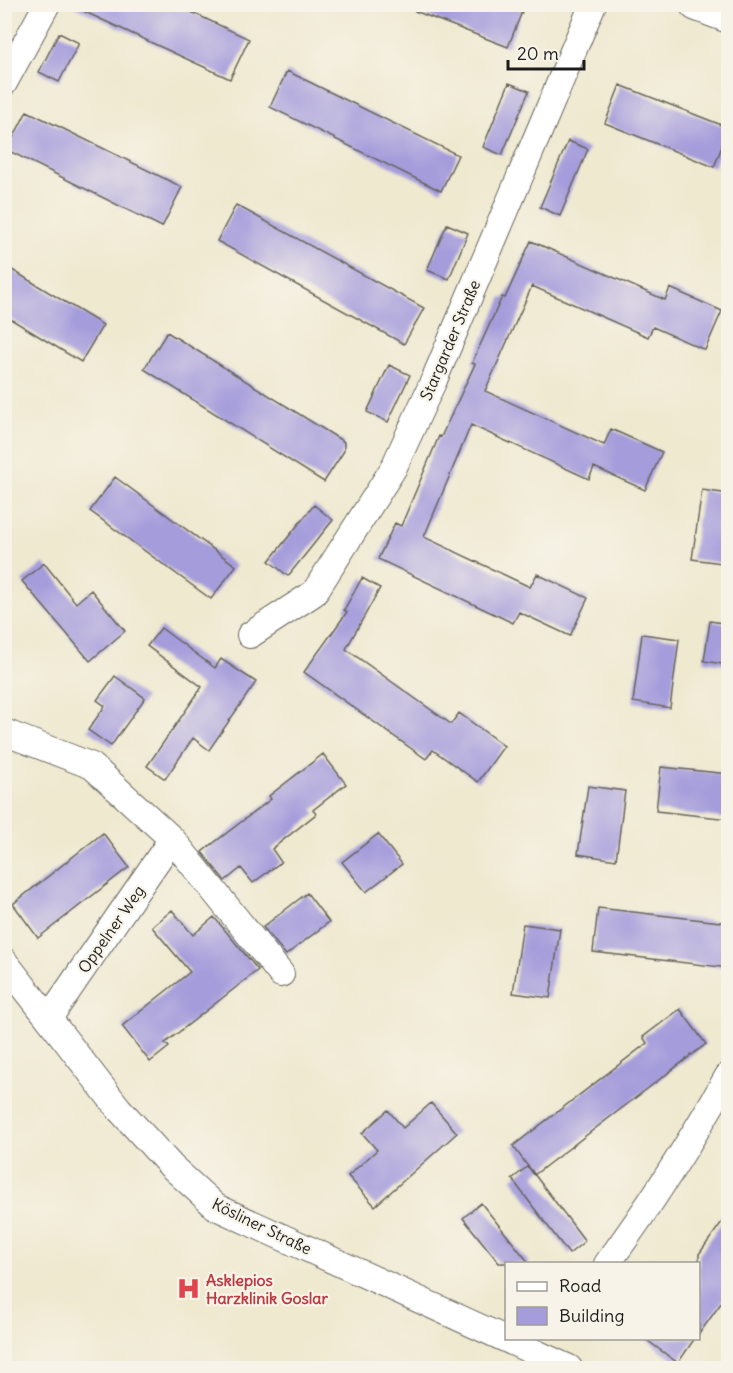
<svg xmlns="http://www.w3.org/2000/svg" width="733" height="1373" font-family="Delius,sans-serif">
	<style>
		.building { fill: #a59cdb }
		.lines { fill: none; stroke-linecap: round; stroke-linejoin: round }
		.street-casing { stroke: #66645b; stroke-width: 28 }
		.secondary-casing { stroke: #66645b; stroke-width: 35 }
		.street { stroke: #fff; stroke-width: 26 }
		.secondary { stroke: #fff; stroke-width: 33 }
		.labels { text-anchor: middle; stroke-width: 4.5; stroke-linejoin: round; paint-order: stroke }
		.street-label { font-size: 16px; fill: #1c1c1c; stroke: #f7f3e8 }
		.health-label { font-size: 16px; font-weight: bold; fill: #be3a42; stroke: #f7f3e8; text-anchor: start }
	</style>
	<rect width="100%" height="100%" fill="#f7f3e8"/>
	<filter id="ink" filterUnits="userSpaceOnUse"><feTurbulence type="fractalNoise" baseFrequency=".0167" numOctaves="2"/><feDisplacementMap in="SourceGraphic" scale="12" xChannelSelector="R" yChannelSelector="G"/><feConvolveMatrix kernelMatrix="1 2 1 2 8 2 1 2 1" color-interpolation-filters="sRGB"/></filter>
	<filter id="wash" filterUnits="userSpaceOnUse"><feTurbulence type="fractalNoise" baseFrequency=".008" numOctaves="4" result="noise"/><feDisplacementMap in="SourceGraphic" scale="24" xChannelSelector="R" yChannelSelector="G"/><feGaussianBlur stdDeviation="1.35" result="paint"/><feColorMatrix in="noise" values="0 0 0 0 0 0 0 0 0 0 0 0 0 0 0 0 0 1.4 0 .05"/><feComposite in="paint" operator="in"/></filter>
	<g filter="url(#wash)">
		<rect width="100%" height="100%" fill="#efe9d0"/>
		<g id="blocks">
			<path class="building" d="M68 4H174L249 39 230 79Z
				M403 4H525L508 47 402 6Z
				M59 33 79 43 59 82 39 72Z
				M287 71 458 155 441 191 270 107Z
				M509 83 529 91 502 155 483 147Z
				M620 85 729 128 714 167 605 123Z
				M27 111 182 187 162 227 7 150Z
				M568 141 588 149 560 216 540 207Z
				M236 205 424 308 404 344 217 241Z
				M447 224 468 233 449 279 427 270Z
				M531 241 665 300 670 288 722 311 705 350 653 327 648 337 532 286 485 391 604 445 611 429 662 452 645 490 594 467 589 479 471 425 424 537 530 587 537 574 588 598 570 636 519 612 513 623 378 559 395 523 401 526 439 436 441 437 475 364 472 363 502 297 505 298Z
				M4 265 103 325 81 362 4 315Z
				M167 332 344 442V451L324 482 144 369Z
				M389 365 410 375 388 422 367 412Z
				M115 477 236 566 211 599 90 511Z
				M702 490 729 494V564L692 559Z
				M314 505 333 520 288 576 269 561Z
				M44 563 76 603 91 590 125 631 90 661 22 581Z
				M362 578 380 588 346 649 451 724 459 713 504 746 478 782 433 750 426 759 304 672 347 612 344 610Z
				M710 621 729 624V665L704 661Z
				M161 628 215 668 221 659 256 682 209 750 193 738 165 779 147 766 202 687 147 646Z
				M642 634 679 639 670 708 633 702Z
				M115 676 145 698 111 746 88 730 105 706 97 700Z
				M323 754 346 784 313 810 316 814 272 849 281 862 253 883 241 868 225 881 202 852 271 799 269 796Z
				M661 767 729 774V819L656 811Z
				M588 786 625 791 616 860 578 854Z
				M103 833 129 867 38 938 13 904Z
				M378 834 402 864 366 892 342 862Z
				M307 893 329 922 286 955 263 927Z
				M598 908 729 923V968L593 952Z
				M172 910 193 935 214 917 258 970 165 1043 169 1047 150 1062 122 1026 190 972 152 927Z
				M523 924 560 929 550 998 513 993Z
				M680 1009 706 1044 534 1175 513 1146 647 1043 643 1037Z
				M431 1103 457 1133 375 1206 348 1176 377 1150 362 1133 388 1110 403 1128Z
				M528 1166 585 1241 569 1254 512 1179Z
				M481 1203 529 1263H499L463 1218Z
				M729 1212V1292L699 1334V1254Z
				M644 1338H695L678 1363Z"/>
		</g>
	</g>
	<g filter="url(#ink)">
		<use href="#blocks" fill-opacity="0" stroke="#66645b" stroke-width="1.5"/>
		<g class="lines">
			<defs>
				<path id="street" d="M4 83 47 4
					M250 635 314 593 393 469 434 380 593 4
					M4 732 92 766 172 839 281 974
					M4 961 119 1109 171 1166 216 1207 569 1368
					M49 1018 172 839
					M607 1264C652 1203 691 1141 728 1076"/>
				<path id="secondary" d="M696 4 728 16"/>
			</defs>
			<use href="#street" class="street-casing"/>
			<use href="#secondary" class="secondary-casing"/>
			<use href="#street" class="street"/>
			<use href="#secondary" class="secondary"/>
		</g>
	</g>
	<defs>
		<symbol id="hospital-bare" viewBox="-9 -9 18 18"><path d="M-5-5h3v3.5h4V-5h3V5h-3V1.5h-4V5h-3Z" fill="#e0444e" stroke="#f7f3e8" stroke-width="2.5" paint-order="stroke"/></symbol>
	</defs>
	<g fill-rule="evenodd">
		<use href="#hospital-bare" x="172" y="1272" width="33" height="33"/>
	</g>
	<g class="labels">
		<g class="street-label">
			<text transform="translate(450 340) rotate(-67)" y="6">Stargarder Straße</text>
			<text transform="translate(111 929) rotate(-55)" y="6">Oppelner Weg</text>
			<text transform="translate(262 1226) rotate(26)" y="6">Kösliner Straße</text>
		</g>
		<g class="health-label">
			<text x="206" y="1286">Asklepios<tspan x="206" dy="18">Harzklinik Goslar</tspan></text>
		</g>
	</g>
	<rect width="733" height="1373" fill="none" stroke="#f7f3e8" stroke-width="24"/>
	<rect x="505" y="1262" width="195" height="78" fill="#f7f3e8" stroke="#9f9d96" stroke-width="1.5"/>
	<rect x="517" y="1282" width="30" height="9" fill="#ffffff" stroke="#9f9d96" stroke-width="1.5"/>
	<text x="559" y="1292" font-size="18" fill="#1c1c1c">Road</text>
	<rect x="517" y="1307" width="30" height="18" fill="#a59cdb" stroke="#9f9d96" stroke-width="1.5"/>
	<text x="559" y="1322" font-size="18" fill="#1c1c1c">Building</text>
	<path d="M508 60v9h76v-9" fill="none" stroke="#1c1c1c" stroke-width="3"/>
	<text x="517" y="60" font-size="18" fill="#1c1c1c" stroke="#f7f3e8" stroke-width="4.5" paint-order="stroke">20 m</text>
</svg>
